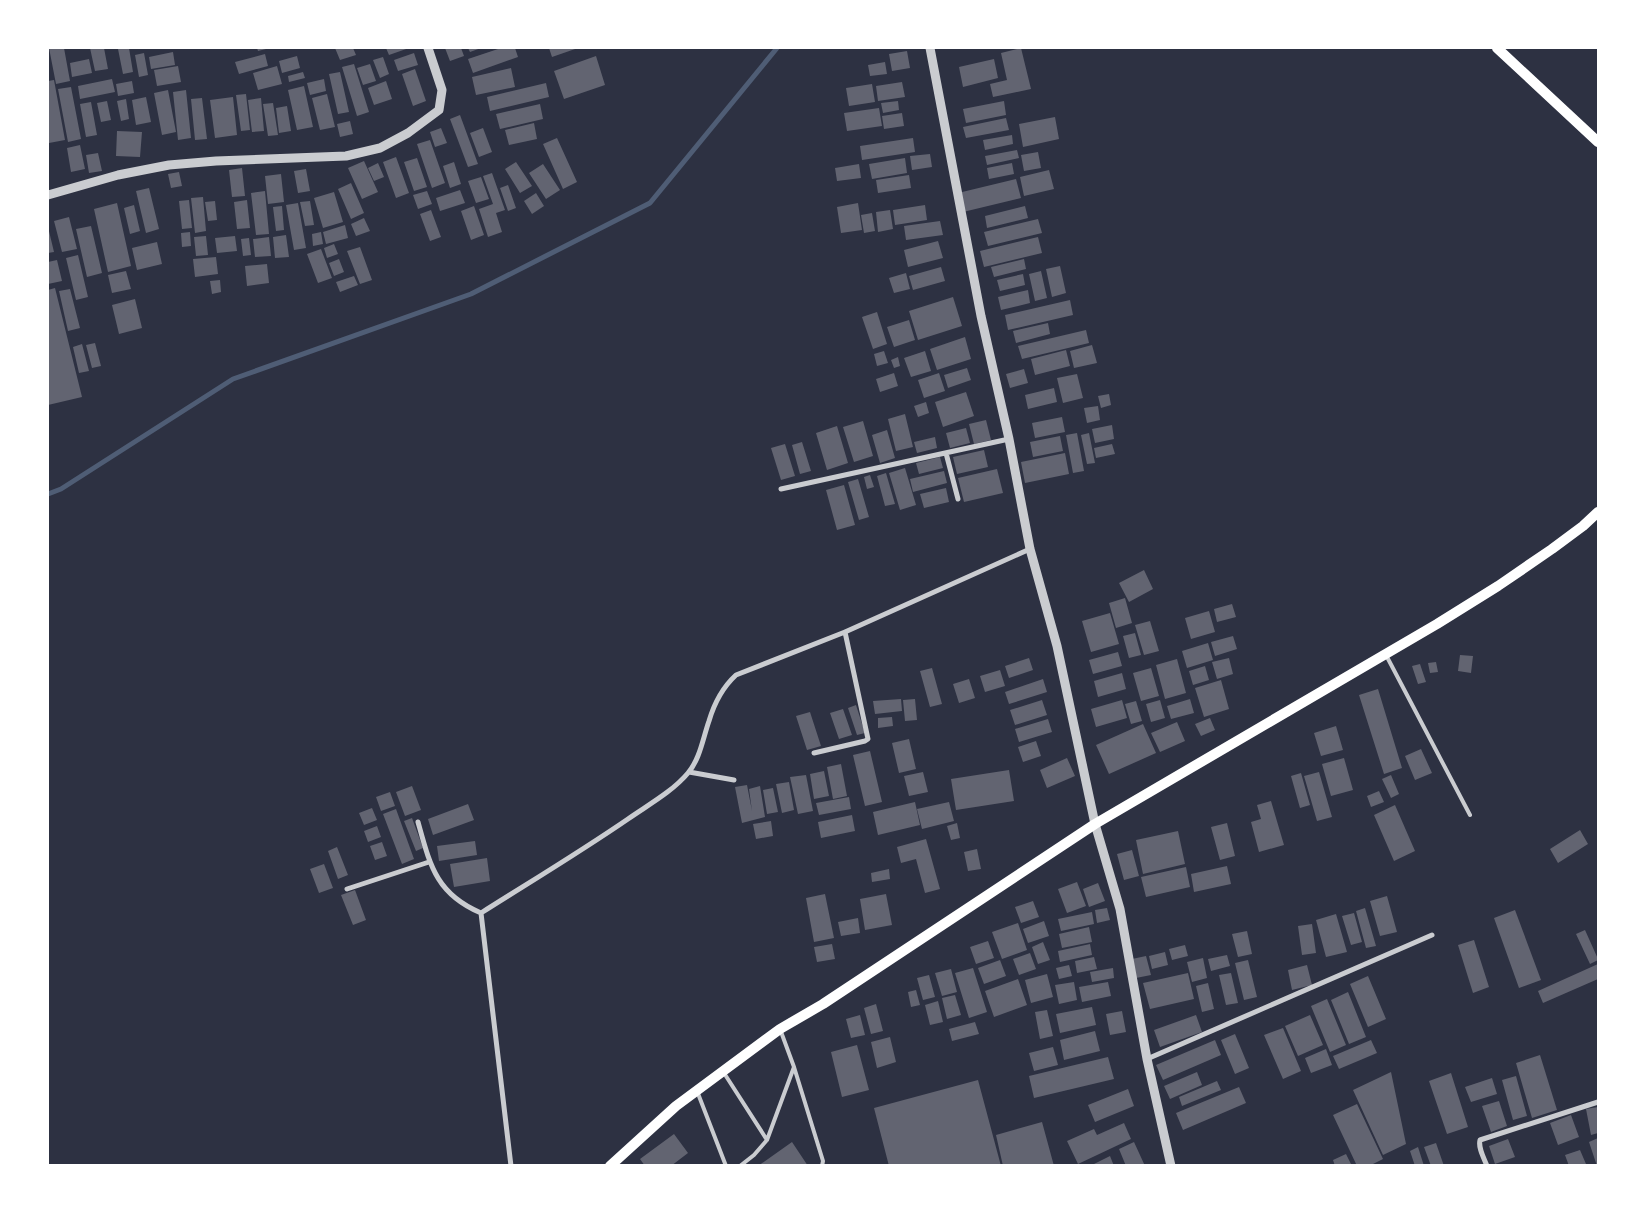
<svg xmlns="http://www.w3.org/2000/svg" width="1646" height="1213" font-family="Overpass,sans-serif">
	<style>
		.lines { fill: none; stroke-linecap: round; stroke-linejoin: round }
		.stream { stroke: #4f5d75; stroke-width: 5 }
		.building { fill: #626471 }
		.service { stroke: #caccd0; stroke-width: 4 }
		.minor { stroke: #caccd0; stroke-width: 5 }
		.tertiary { stroke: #caccd0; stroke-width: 9 }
		.secondary { stroke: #fff; stroke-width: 10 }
	</style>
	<rect width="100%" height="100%" fill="#2d3142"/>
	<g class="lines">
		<path class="stream" d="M48 494 61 489 233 379 471 294 650 203 777 48"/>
	</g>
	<path class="building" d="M49 48H64L70 81 56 84Z
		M90 48H104L108 69 95 71Z
		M126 48H129L133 72 123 74 118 49Z
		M257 48H270L258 51Z
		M335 48H353L356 55 340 60Z
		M386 48H409L389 55Z
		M445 48H461L464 56 450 61Z
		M468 48H481L470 52Z
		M501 48H515L518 57 473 73 468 59Z
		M549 48H578L552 57Z
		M1021 48 1031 89 993 97 990 84 1007 80 1001 53Z
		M907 51 910 68 892 71 889 54Z
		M173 52 175 65 151 69 149 57Z
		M144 53 148 75 139 77 135 55Z
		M414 53 418 65 398 71 394 60Z
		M265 54 268 66 239 74 235 62Z
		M297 56 300 68 282 73 279 61Z
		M596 56 605 85 564 99 554 71Z
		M383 57 389 74 380 78 373 60Z
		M89 59 92 73 72 77 70 63Z
		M994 59 998 78 963 87 959 67Z
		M885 62 887 74 870 76 868 65Z
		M354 64 369 112 357 116 342 67Z
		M370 64 376 81 363 85 357 68Z
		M178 66 181 82 157 86 154 70Z
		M277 66 282 84 258 90 253 73Z
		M511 68 515 87 476 95 472 77Z
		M415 69 426 101 413 106 402 74Z
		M303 72 305 78 289 82 288 76Z
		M340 72 349 112 338 114 329 74Z
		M112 79 115 92 80 99 78 86Z
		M324 79 326 91 310 95 307 83Z
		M54 80 65 140 49 143 48 133V81Z
		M132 81 134 93 118 96 116 84Z
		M386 81 392 99 374 105 368 88Z
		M902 82 905 97 878 101 876 86Z
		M546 83 549 97 490 111 487 97Z
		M872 84 875 102 849 106 846 88Z
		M304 86 313 127 297 130 288 90Z
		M71 87 81 139 68 142 58 89Z
		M168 90 176 132 162 135 154 93Z
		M186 90 191 138 178 140 173 92Z
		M246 94 250 130 241 131 236 95Z
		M327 94 335 127 320 130 312 98Z
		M146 97 151 122 136 125 132 100Z
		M233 97 237 135 215 138 210 100Z
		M202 98 207 139 195 140 191 99Z
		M261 98 264 131 252 132 248 100Z
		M126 99 129 119 121 121 117 101Z
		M107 101 111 120 101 122 97 103Z
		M898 101 899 110 883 113 881 103Z
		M1004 101 1006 115 966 123 963 109Z
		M91 102 97 135 86 137 80 104Z
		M273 103 278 135 268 136 263 104Z
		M540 104 543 119 500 129 496 114Z
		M287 106 291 131 279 133 276 108Z
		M879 108 882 126 847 131 844 113Z
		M902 113 904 126 884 129 882 116Z
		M460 115 478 164 468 167 450 119Z
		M1055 117 1059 139 1023 147 1019 124Z
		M1006 118 1009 130 966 138 963 127Z
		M350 121 353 134 340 137 337 124Z
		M534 123 537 139 509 145 505 130Z
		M441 128 447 143 435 147 430 132Z
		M483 128 492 152 479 157 470 133Z
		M117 131 142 132 140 157 116 156Z
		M1012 135 1013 144 985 150 983 140Z
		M557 138 577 182 563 189 543 144Z
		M913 138 915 152 862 160 860 146Z
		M430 140 445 183 432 188 417 144Z
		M80 145 85 169 71 172 67 148Z
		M1017 150 1019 158 987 165 985 156Z
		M1038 152 1041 168 1024 171 1021 155Z
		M98 153 102 171 89 173 86 155Z
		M930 154 932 167 912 170 910 156Z
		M396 157 409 193 396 198 383 162Z
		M417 158 427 187 414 191 404 162Z
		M905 158 907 173 872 179 869 164Z
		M364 161 378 192 362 199 348 168Z
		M454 162 461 184 450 188 443 166Z
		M516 162 532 186 520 193 505 169Z
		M378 163 384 177 374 181 368 168Z
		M1012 163 1014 174 989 179 987 168Z
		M543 164 560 190 546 199 529 173Z
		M859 164 861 178 837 181 835 168Z
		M242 168 245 196 232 197 229 170Z
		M306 169 310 191 298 193 294 171Z
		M1049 170 1054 189 1024 196 1020 177Z
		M179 172 182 186 171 188 168 174Z
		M492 173 505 210 496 213 502 232 488 237 479 209 493 204 483 176Z
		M281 174 284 202 268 204 265 176Z
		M909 175 911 188 878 193 876 180Z
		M481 177 489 199 476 203 468 181Z
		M1016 179 1021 198 963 212 958 193Z
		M351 183 364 213 351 219 338 189Z
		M508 185 516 208 508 211 500 188Z
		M149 188 159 229 146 233 136 191Z
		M460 190 465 203 440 211 436 198Z
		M265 191 269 234 256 235 251 193Z
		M427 191 432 204 418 209 413 195Z
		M334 192 343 222 323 228 314 198Z
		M536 193 544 206 532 214 524 201Z
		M203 197 206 231 195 233 191 198Z
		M189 200 192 228 182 229 179 201Z
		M247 200 250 228 237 229 234 202Z
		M215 201 217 220 208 221 205 202Z
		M310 201 314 225 305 226 300 202Z
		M117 203 131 266 108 272 94 209Z
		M298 203 306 248 294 250 286 205Z
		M858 203 862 230 841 233 837 207Z
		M134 205 140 231 130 234 124 208Z
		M925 205 927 220 895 225 893 210Z
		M282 206 284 230 276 231 273 207Z
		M474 206 484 235 471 240 461 211Z
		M1025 206 1028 218 987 228 985 216Z
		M431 210 441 237 430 241 420 214Z
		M890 210 893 229 878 232 876 212Z
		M872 213 875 231 864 233 861 215Z
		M69 217 77 249 62 252 54 221Z
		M364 218 370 231 356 236 351 224Z
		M1038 219 1042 233 988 246 984 232Z
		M940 221 943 235 906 240 904 226Z
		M345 225 348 238 326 244 323 232Z
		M91 226 102 273 87 277 76 229Z
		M48 227 54 252 48 253Z
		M190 232 191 246 182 247 181 233Z
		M321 232 323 244 313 246 312 234Z
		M286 235 289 257 275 258 273 237Z
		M206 236 208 255 196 256 194 237Z
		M235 236 237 251 217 253 215 238Z
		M269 237 271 256 255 257 253 239Z
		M1038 237 1042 253 984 267 980 251Z
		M249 238 251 255 243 256 241 239Z
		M938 241 943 258 908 267 904 250Z
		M157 242 162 264 137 270 132 248Z
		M334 244 338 254 327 258 324 248Z
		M360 247 372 280 360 284 347 251Z
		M321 249 332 278 318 283 307 254Z
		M78 255 88 297 76 300 66 258Z
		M216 257 218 274 195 277 193 259Z
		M339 259 344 272 334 276 329 263Z
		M1024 259 1026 269 994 277 991 267Z
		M57 260 62 281 48 284V262Z
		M267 264 269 283 247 286 245 266Z
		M1060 266 1066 293 1052 297 1046 269Z
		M941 267 945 281 913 290 909 276Z
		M126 271 131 289 112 293 108 275Z
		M1041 271 1047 298 1035 301 1029 274Z
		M906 273 910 289 894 293 889 278Z
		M1023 274 1025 285 1000 291 997 280Z
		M354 276 358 285 340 292 336 282Z
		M220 280 221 292 212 294 210 281Z
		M55 288 82 397 48 405V290Z
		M70 289 80 328 68 331 59 291Z
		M1028 290 1030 303 1001 310 998 297Z
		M953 297 962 326 918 340 909 311Z
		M135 299 142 328 119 334 112 305Z
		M1070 300 1073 315 1008 330 1005 315Z
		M877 312 887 344 873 349 862 317Z
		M909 320 915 340 894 347 887 327Z
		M1048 323 1050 334 1016 343 1013 331Z
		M1086 330 1089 343 1022 359 1018 346Z
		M965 337 971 359 937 370 930 349Z
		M95 343 101 366 92 368 86 345Z
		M82 344 89 371 79 373 73 347Z
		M1092 345 1097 363 1074 368 1070 351Z
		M1066 350 1070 366 1035 375 1031 359Z
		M884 351 888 363 877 366 874 354Z
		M925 351 931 371 911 377 904 358Z
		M898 357 900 366 894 368 891 360Z
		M967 368 971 380 948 388 944 375Z
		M1024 369 1028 383 1010 388 1006 374Z
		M894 373 898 386 880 392 876 379Z
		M939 373 945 391 924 398 918 380Z
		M1077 374 1083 398 1063 403 1057 378Z
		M1054 388 1057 402 1028 409 1025 395Z
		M966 392 974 416 943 427 935 402Z
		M1109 394 1111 405 1101 408 1098 396Z
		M926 402 929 413 918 417 914 406Z
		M1098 406 1100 420 1087 423 1084 408Z
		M905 414 913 447 896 451 888 419Z
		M1062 417 1065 432 1035 438 1032 423Z
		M986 420 991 440 974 444 969 424Z
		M863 421 873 456 854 462 843 427Z
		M1112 425 1114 439 1095 443 1092 429Z
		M837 426 848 463 827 470 816 433Z
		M966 428 970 443 950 448 946 433Z
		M887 430 895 458 880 463 872 435Z
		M1077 433 1084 471 1073 473 1066 435Z
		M1089 433 1095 463 1087 464 1081 435Z
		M1060 436 1063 451 1033 457 1030 442Z
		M935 437 937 448 917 453 914 442Z
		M802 442 811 471 800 474 792 445Z
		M785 444 795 476 781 480 771 448Z
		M1112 444 1115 454 1096 458 1094 448Z
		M984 450 988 467 957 474 953 457Z
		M1065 453 1069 474 1025 483 1021 462Z
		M940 457 943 468 919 474 916 463Z
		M905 468 916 505 900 510 889 473Z
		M997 469 1003 493 964 502 958 478Z
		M944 471 947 483 913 492 910 479Z
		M886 473 895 504 885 506 877 476Z
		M870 475 874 487 867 489 864 477Z
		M858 479 869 517 859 520 848 482Z
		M844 485 855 525 837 530 826 490Z
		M946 488 949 502 924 508 920 494Z
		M1144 570 1153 589 1129 602 1119 583Z
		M1125 598 1132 623 1116 628 1109 603Z
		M1232 604 1236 617 1217 622 1214 609Z
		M1209 611 1215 632 1191 639 1185 618Z
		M1110 613 1119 644 1091 652 1082 621Z
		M1150 621 1159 651 1144 655 1135 625Z
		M1135 633 1141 655 1129 658 1123 636Z
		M1233 636 1237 649 1215 656 1211 642Z
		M1208 643 1213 660 1187 668 1182 651Z
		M1118 652 1122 666 1093 674 1089 660Z
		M1460 655 1473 656 1471 673 1458 671Z
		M1029 658 1033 670 1009 678 1005 666Z
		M1229 658 1233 674 1217 679 1212 662Z
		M1177 659 1186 693 1165 699 1156 665Z
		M1436 662 1438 672 1430 673 1428 663Z
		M1420 664 1426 682 1418 684 1412 666Z
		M1205 666 1209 680 1193 685 1189 671Z
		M932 668 942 704 930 707 920 671Z
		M1151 668 1159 696 1141 701 1133 673Z
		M1000 670 1005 686 985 692 980 676Z
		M1122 673 1126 689 1098 697 1094 681Z
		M969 679 975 698 959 703 953 684Z
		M1043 679 1047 692 1009 704 1005 692Z
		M1221 680 1229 709 1204 717 1195 688Z
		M1378 689 1402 768 1384 774 1359 695Z
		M901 699 902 711 875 714 873 701Z
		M915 699 917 720 905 721 903 700Z
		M1190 699 1194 713 1171 719 1167 706Z
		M1042 700 1047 715 1015 725 1010 710Z
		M1122 700 1127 718 1096 727 1091 709Z
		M1160 700 1165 718 1151 722 1146 704Z
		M1136 701 1142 721 1131 724 1125 704Z
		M856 705 865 733 857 735 848 708Z
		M843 709 852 735 839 739 830 713Z
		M810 712 821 746 807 750 796 716Z
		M892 717 893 726 878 728V718Z
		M1210 718 1215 730 1201 736 1195 724Z
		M1048 719 1052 732 1019 742 1015 729Z
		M1177 722 1185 741 1160 752 1151 733Z
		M1143 724 1156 753 1109 774 1096 745Z
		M1336 726 1343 750 1321 756 1314 733Z
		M909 739 916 769 899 773 892 743Z
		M1036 741 1041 756 1023 762 1018 747Z
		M1421 749 1432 773 1415 780 1405 756Z
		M870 751 882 802 865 806 853 755Z
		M1067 758 1075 776 1047 788 1040 770Z
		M1344 758 1353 790 1331 796 1322 764Z
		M841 764 847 796 833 799 827 767Z
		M1009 770 1014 801 956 810 951 779Z
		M824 771 829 796 814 799 810 774Z
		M923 772 928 792 909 796 904 776Z
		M1319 772 1332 817 1317 821 1304 776Z
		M1301 773 1310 805 1300 808 1291 776Z
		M806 775 813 811 798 814 790 777Z
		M1391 775 1399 794 1391 798 1382 779Z
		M789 782 794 810 782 813 776 784Z
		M747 785 752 811 749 789 760 786 765 817 742 823 735 787Z
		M412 786 421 810 405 816 396 792Z
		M773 788 778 812 767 814 763 790Z
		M1379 791 1384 802 1371 807 1367 796Z
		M390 792 395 806 381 811 376 797Z
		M849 797 851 809 819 815 816 803Z
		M1271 801 1284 845 1259 852 1251 822 1261 819 1257 805Z
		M915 802 920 825 878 835 873 812Z
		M949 802 954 821 922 829 917 809Z
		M468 804 474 820 433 835 428 819Z
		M1395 805 1415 851 1394 861 1374 815Z
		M372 808 377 820 364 825 359 813Z
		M396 809 414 859 402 864 383 814Z
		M852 815 855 831 821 838 818 822Z
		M412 818 423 848 416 851 404 821Z
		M771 821 773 836 756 839 753 824Z
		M957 823 960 838 951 840 947 826Z
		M1227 823 1235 856 1220 860 1211 827Z
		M377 826 381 837 368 842 364 831Z
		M1580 830 1588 844 1558 863 1550 849Z
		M1178 831 1185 864 1143 874 1136 840Z
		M926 839 940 889 925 893 916 859 901 863 897 847Z
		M475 841 477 855 439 861 437 846Z
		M382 842 387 856 375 860 370 846Z
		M337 847 348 875 338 879 328 851Z
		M977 849 981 869 968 871 964 852Z
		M1132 850 1139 876 1124 880 1117 854Z
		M487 858 490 881 454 887 450 864Z
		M324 864 333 888 319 893 310 869Z
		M1227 866 1231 884 1194 892 1191 874Z
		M1186 867 1190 887 1146 897 1141 877Z
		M889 869 890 879 872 882 871 873Z
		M1077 882 1086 906 1067 913 1058 889Z
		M1098 883 1105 901 1089 907 1083 889Z
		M355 890 366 920 353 925 341 895Z
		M825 894 834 938 814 942 806 898Z
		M886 894 892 925 865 930 860 899Z
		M1387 896 1397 932 1380 936 1370 901Z
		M1033 901 1039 917 1021 923 1015 907Z
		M1107 908 1110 920 1097 923 1095 910Z
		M1365 908 1376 946 1366 948 1356 911Z
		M1515 910 1541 980 1519 988 1494 918Z
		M1092 912 1094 924 1061 931 1058 919Z
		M1354 913 1362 942 1351 945 1342 916Z
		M1336 914 1347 952 1326 957 1316 920Z
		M858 918 860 933 841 936 838 922Z
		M1044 921 1049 936 1028 943 1023 929Z
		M1018 923 1027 950 1002 959 992 932Z
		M1312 924 1316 953 1302 955 1298 926Z
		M1089 927 1092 942 1062 948 1059 934Z
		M1585 930 1598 959V960L1590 964 1576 934Z
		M1247 931 1252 954 1238 957 1232 934Z
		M1474 940 1489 987 1473 993 1458 945Z
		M988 941 994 958 976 964 970 947Z
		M1043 942 1050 960 1038 964 1032 947Z
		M832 944 835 959 817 962 814 947Z
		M1090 944 1092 955 1060 962 1058 951Z
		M1185 945 1188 956 1172 960 1169 949Z
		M1165 952 1168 965 1152 969 1149 956Z
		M1030 953 1036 969 1019 975 1013 959Z
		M1227 955 1230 966 1211 971 1208 959Z
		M1146 956 1151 975 1136 978 1132 959Z
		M1094 957 1097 969 1077 973 1075 961Z
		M1203 958 1207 978 1192 982 1187 962Z
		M1000 960 1006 976 984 984 978 968Z
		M1248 960 1257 997 1244 1000 1235 963Z
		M1598 964V979L1543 1003 1538 991Z
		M1069 965 1072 976 1059 979 1056 968Z
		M1307 965 1312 985 1292 990 1288 970Z
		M973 968 987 1012 969 1018 955 973Z
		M1113 968 1114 978 1092 982 1090 972Z
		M951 969 957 992 942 996 935 973Z
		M1188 973 1194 999 1150 1009 1143 983Z
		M1231 973 1238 1003 1226 1005 1219 975Z
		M1047 974 1053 997 1031 1003 1025 980Z
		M929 975 935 997 923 1000 917 978Z
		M1368 976 1386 1019 1368 1027 1350 984Z
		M1018 979 1027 1005 994 1017 985 991Z
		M1074 982 1077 1000 1059 1004 1055 985Z
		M1108 982 1111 996 1082 1002 1079 987Z
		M1208 983 1214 1009 1202 1012 1196 986Z
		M916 990 920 1005 911 1007 908 992Z
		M1348 992 1366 1037 1349 1044 1331 1000Z
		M955 995 961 1015 947 1019 942 998Z
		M1327 999 1346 1045 1330 1052 1311 1006Z
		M938 1001 943 1022 930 1025 925 1005Z
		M876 1004 883 1031 871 1034 864 1008Z
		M1092 1007 1096 1025 1060 1033 1056 1014Z
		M1047 1010 1053 1036 1040 1039 1035 1012Z
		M1122 1011 1126 1032 1110 1035 1106 1014Z
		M860 1015 865 1035 851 1038 846 1019Z
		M1196 1015 1202 1032 1160 1047 1154 1030Z
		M1310 1015 1323 1045 1298 1056 1285 1026Z
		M975 1022 979 1034 952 1041 949 1029Z
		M1283 1028 1301 1071 1283 1079 1264 1035Z
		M1095 1031 1100 1051 1064 1060 1060 1040Z
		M1235 1034 1249 1068 1235 1074 1221 1040Z
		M890 1037 896 1062 877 1068 871 1042Z
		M1215 1040 1221 1055 1163 1080 1156 1065Z
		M1371 1040 1377 1053 1339 1069 1333 1056Z
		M857 1045 869 1090 842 1097 831 1052Z
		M1053 1047 1058 1065 1034 1071 1029 1053Z
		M1326 1049 1332 1065 1311 1073 1305 1058Z
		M1540 1055 1557 1110 1532 1118 1516 1063Z
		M1108 1057 1114 1079 1034 1098 1029 1076Z
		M1197 1072 1202 1085 1170 1099 1164 1086Z
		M1391 1072 1406 1144 1383 1155 1353 1090Z
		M1451 1073 1468 1127 1447 1134 1429 1081Z
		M1516 1076 1527 1116 1513 1120 1502 1080Z
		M1492 1078 1497 1094 1471 1102 1465 1087Z
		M978 1080 1001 1166H889L874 1108Z
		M1217 1081 1221 1090 1182 1106 1179 1097Z
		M1239 1087 1246 1103 1183 1130 1176 1113Z
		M1128 1089 1134 1106 1095 1122 1088 1105Z
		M1499 1101 1507 1126 1491 1132 1482 1106Z
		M1357 1104 1383 1159 1369 1166H1357L1333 1115Z
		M1598 1107V1133L1591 1135 1586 1109Z
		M1571 1115 1579 1137 1558 1145 1550 1123Z
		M1042 1122 1054 1166H1003L996 1135Z
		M1124 1123 1131 1139 1078 1164 1067 1141 1094 1129 1097 1135Z
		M674 1134 688 1153 671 1166H645L640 1159Z
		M1598 1138V1166H1597L1589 1142Z
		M1508 1139 1515 1157 1495 1164 1489 1146Z
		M792 1142 808 1166H758Z
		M1134 1142 1145 1166H1126L1119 1149Z
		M1436 1143 1444 1166H1431L1424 1147Z
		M1418 1147 1424 1166H1415L1410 1151Z
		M1580 1150 1586 1164 1569 1166 1565 1155Z
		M1346 1154 1352 1166H1335L1333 1160Z
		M1110 1156 1114 1166H1090Z"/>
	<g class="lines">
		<path class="service" d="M1386 655 1470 815
			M780 1029 794 1067 823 1161 822 1166
			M724 1073 767 1140
			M697 1091 726 1166
			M740 1166 754 1155 767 1140 794 1067"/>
		<path class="minor" d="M946 453 958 499
			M781 489 1009 439
			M814 753 865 741 868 739 845 632
			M689 772 734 780
			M418 822C430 865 436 894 481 913
			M347 889 429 862
			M1147 1059 1432 935
			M511 1166 481 913C530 882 580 852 628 819 648 805 672 792 688 773 700 759 703 738 709 721 714 704 723 687 736 675L845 632 1030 549
			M1487 1166C1484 1158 1478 1148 1480 1140L1598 1102"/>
		<path class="tertiary" d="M930 48 981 316 1009 439 1030 549 1057 646 1095 824 1120 909 1147 1059 1171 1166
			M48 195 118 175 169 165 216 161 346 156 380 148 408 133 439 110 442 90 428 48"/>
		<path class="secondary" d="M1497 48 1598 142
			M610 1166 676 1106 780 1029 823 1004 1095 824 1437 624 1498 586 1552 549 1583 526 1598 512"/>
	</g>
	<rect width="1646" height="1213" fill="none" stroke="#ffffff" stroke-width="98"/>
</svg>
